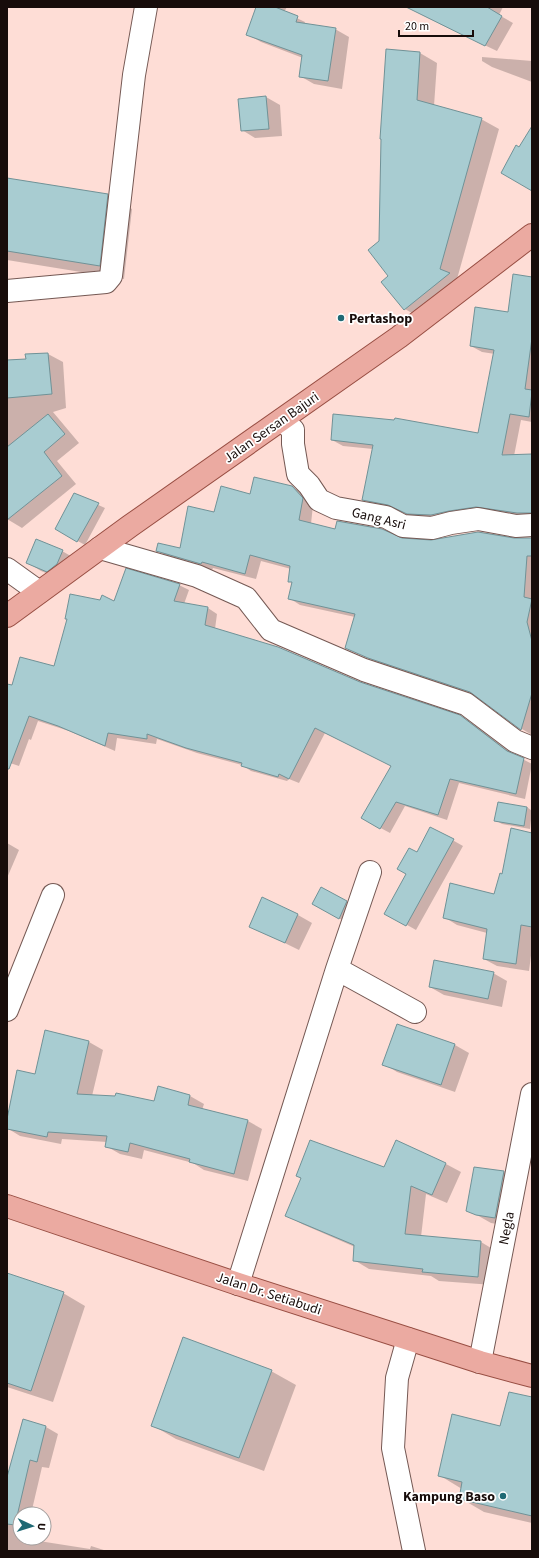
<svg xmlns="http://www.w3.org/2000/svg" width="539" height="1558" font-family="'Source Sans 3',sans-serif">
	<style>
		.shadow { fill: #0003 }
		.building { fill: #a8ccd1; stroke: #709297 }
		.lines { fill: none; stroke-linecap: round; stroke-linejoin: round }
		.minor-casing { stroke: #755954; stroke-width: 24 }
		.major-casing { stroke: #984e43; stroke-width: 24 }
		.minor { stroke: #fff; stroke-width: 22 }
		.major { stroke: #ebaaa1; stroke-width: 22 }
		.poi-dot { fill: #1f6974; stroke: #fff; stroke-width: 1.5 }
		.labels { text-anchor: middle; stroke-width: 3.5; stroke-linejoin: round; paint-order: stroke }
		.poi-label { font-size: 14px; font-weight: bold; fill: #170c0a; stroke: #fff; text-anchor: start }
		.street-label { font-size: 14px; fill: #170c0a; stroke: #fff }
	</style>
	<rect width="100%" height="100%" fill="#feddd6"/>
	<path class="shadow" d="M257 7H287L284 12 305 22 303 31 335 29 349 37 342 89 314 84 300 76 303 58 261 42 247 34Z
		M434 7H503L499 15 513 23 497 51 440 24Z
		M387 50 420 53 437 63 434 106 481 119 499 129 457 279 422 319 405 309 390 276 380 242Z
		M482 57 532 61V82L492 67 482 61Z
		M266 97 280 105 282 136 255 138 242 130Z
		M7 179 107 195 132 209 124 279 7 260Z
		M532 278V422L521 420 514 456 532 455V519L419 520 401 511 374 506 363 499 373 449 343 446 332 440 479 434 495 354 482 352 471 346 508 313Z
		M48 354 63 362 66 408 53 412 79 443 57 461 76 484 22 528 7 519V361L27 360 26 355Z
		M292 487 303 493 313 505 311 524 336 530 402 539 431 541 532 539V735L522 729 478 697 381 664 346 648 355 617 300 605 289 598 293 583 289 581 291 569 261 561 256 579 213 568 212 570 169 557 158 551 181 550 215 513 250 495Z
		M74 494 105 508 85 545 56 529Z
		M62 551 76 559 61 579 41 571 28 563Z
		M179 585 189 590 184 604 208 608 217 614 215 629 360 683 460 716 470 722 513 754 532 764 525 799 459 783 447 820 405 806 390 833 362 818 392 766 325 733 299 783 289 779 287 781 251 771 242 765 197 753 157 739 156 744 117 738 115 751 69 731 38 721 31 740 29 739 19 766 7 762V685L13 687 54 667 100 602H114Z
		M527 807 532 811 530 829 502 824 495 820Z
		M431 828 463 846 416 930 386 913Z
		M532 834V948L529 971 497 966 484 959 487 933 457 925 444 917 495 895 502 875Z
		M7 843 19 850 7 878Z
		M322 888 353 906 346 922 313 904Z
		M263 899 298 915 312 923 299 950 250 926Z
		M493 973 507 981 502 1007 444 995 430 987Z
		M397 1025 455 1045 469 1053 455 1092 397 1072 384 1064Z
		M46 1032 89 1042 103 1050 92 1096 155 1102 159 1087 190 1096 204 1104 202 1110 248 1121 262 1129 248 1181 204 1170 193 1163 144 1150 142 1159 120 1154 106 1146 107 1142 62 1139 61 1144 20 1136 7 1128V1125L36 1075Z
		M446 1164 461 1172 447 1203 426 1194 421 1237 481 1242 496 1251 493 1285 439 1281 431 1276 369 1269 354 1260 355 1247 302 1224 286 1215 302 1179 297 1176Z
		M475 1168 504 1172 518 1180 509 1226 491 1223 468 1210Z
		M7 1274 63 1293 85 1306 53 1402 7 1387Z
		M271 1371 296 1385 264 1471 176 1439 152 1425Z
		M532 1398V1523L484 1512 460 1498 462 1489 439 1475 501 1427Z
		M23 1420 46 1427 58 1434 49 1468 42 1467 31 1514H20V1538L90 1549 91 1546 107 1551H7V1471L9 1472Z"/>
	<path class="building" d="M256 7H275L298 16 296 22 336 28 328 81 299 77 302 55 246 35Z
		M406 7H487L502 16 485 46Z
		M386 49 420 52 417 100 482 118 440 269 450 273 404 310 381 282 388 276 368 250 379 241 381 139H380Z
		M266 96 269 129 241 131 238 99Z
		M532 126V191L501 173 516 145 519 147Z
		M7 178 108 194 100 266 7 251Z
		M513 274 532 277V338L525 389 532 390V392L529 417 510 414 502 455 532 454V513H517L476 507 449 511 431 515 407 514 388 505 362 500 373 445 331 440 333 414 394 420 395 418 478 433 494 350 470 346 475 307 508 312Z
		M48 353 52 394 7 398V360L26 359 25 354Z
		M48 414 65 434 44 452 62 476 7 520V447Z
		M254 477 292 486 303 498 299 520 335 529 337 521 382 529 402 538 431 540 478 532 514 538H532V556H527L524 597 532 599 527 622 532 641V693L521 730 470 692 368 658 345 648 355 614 288 599 292 582H288L290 566 250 555 245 574 202 562 201 564 156 551 158 543 180 548 188 506 214 512 221 486 250 494Z
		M74 493 99 503 77 542 55 529Z
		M36 539 63 550 57 564 47 572 26 563Z
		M126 568 180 584 174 601 208 607 205 625 278 647 360 682 460 715 507 751 524 758 516 794 450 779 438 815 396 802 380 829 361 818 391 766 315 728 289 779 279 774 278 777 241 766 242 763 186 748 147 734V739L108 733 105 746 58 726 29 716 9 769H7V684L12 685 20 657 54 666 67 619H65L70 594 100 600 102 595 114 601Z
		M498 802 527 807 524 826 494 821Z
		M430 827 454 839 406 926 384 914 406 874 397 869 409 848 417 852Z
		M511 828 532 833V927L521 925 516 964 483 959 487 929 443 918 450 883 494 894 500 873 502 874Z
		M321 887 347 901 339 919 312 904Z
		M262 897 298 914 285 943 249 927Z
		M434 960 494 972 488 999 429 987Z
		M397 1024 455 1044 441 1085 382 1065Z
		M45 1030 89 1041 77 1094 115 1096 116 1093 154 1101 158 1086 190 1095 188 1105 248 1120 234 1174 189 1162 190 1159 130 1143 128 1152 105 1147 107 1136 48 1132 47 1137 7 1129V1119L17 1070 35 1074Z
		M310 1140 384 1167 396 1140 446 1163 432 1195 411 1186 405 1234 481 1241 478 1277 422 1272 423 1269 353 1261 354 1245 285 1216 301 1178 296 1176Z
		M474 1167 504 1171 495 1218 476 1215 466 1211Z
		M7 1273 64 1292 31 1391 7 1383Z
		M183 1337 272 1370 239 1458 151 1426Z
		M509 1392 532 1397V1516L459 1499 462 1482 438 1476 452 1414 500 1426Z
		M23 1419 46 1426 37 1462 30 1460 15 1525 7 1524V1477Z"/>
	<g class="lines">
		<defs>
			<path id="minor" d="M7 291 106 282 111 276 134 75 146 7
				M282 420 293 430V444L298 474 309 485 319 500 336 508 386 517 403 526 432 528 451 523 478 519 516 526 532 525
				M100 548 197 576 246 598 271 630 364 670 466 704 515 741 532 748
				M7 569 39 592
				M337 969 415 1012
				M7 1010 53 895
				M238 1284 337 969 370 872
				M408 1339 397 1378 393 1448 414 1551
				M480 1362 532 1094"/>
			<path id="major" d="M7 616 130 526 399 337 532 235
				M7 1206 238 1284 480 1362 532 1376"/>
		</defs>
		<use href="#minor" class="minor-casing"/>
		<use href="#major" class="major-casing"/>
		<use href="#minor" class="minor"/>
		<use href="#major" class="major"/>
	</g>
	<g class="poi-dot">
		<circle cx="341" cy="318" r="4"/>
		<circle cx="503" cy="1496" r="4"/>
	</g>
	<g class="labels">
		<g class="poi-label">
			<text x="349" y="323">Pertashop</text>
			<text x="495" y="1501" text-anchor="end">Kampung Baso</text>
		</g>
		<g class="street-label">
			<text transform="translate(271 427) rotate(-35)" y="5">Jalan Sersan Bajuri</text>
			<text transform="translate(379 518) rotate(14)" y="5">Gang Asri</text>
			<text transform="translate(506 1228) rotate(-79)" y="5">Negla</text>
			<text transform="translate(269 1293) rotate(18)" y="5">Jalan Dr. Setiabudi</text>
		</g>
	</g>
	<rect width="539" height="1558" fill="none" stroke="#170c0a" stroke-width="16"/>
	<g transform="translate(32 1526) rotate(94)"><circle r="19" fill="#ffffff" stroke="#a29e9d"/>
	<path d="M0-3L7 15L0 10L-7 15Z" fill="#1f6974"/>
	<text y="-6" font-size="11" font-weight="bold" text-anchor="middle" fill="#170c0a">U</text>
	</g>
	<path d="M399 30v6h74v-6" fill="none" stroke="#170c0a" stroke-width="2"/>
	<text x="405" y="30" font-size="12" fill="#170c0a" stroke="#ffffff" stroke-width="3" paint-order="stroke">20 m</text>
</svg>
